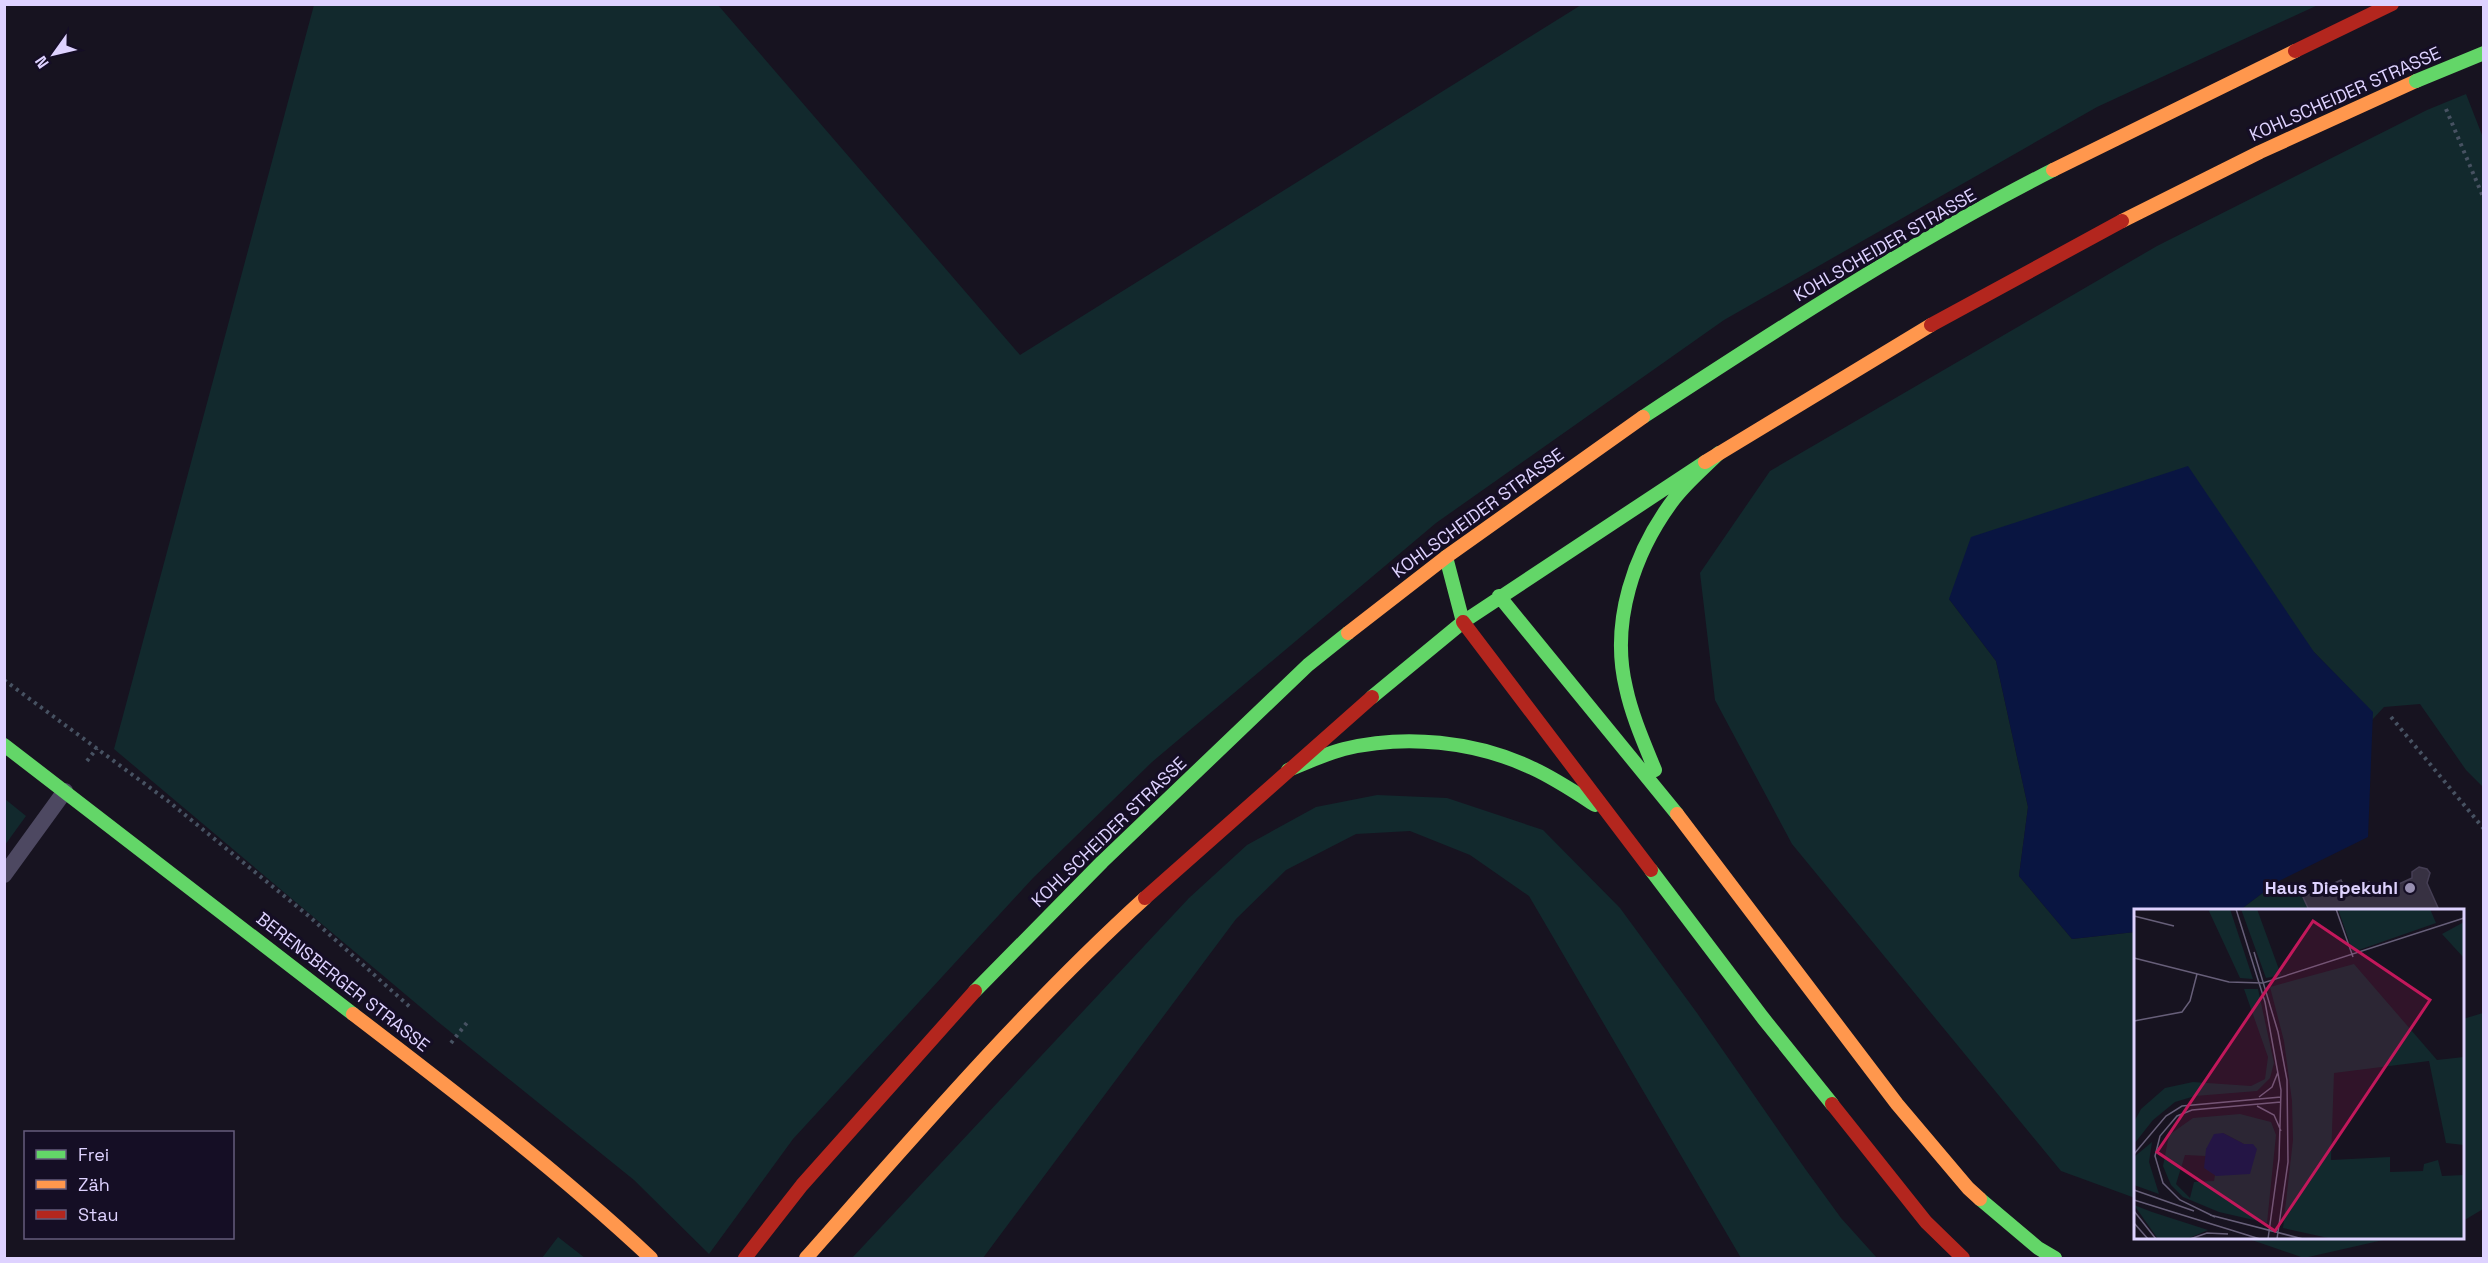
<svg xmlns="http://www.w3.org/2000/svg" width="2488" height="1263" font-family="'Space Grotesk',sans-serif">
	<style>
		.green { fill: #12292d }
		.water { fill: #091541 }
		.building { fill: #373142; stroke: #453e54; stroke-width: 1.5 }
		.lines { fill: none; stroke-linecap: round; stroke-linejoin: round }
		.path { stroke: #475262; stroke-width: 4; stroke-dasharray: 3 4.5; stroke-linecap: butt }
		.lane { stroke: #4d4861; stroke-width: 16 }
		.fast { stroke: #63d668; stroke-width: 14 }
		.slow { stroke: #ff974d; stroke-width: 14 }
		.jam { stroke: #b3261e; stroke-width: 14 }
		.fast-bridge { stroke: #63d668; stroke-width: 14 }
		.poi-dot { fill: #988fb1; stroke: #150e25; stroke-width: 2 }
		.labels { text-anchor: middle; stroke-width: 6; stroke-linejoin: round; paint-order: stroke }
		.street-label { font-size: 18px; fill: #ded2ff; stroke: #150e25 }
		.poi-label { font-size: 18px; font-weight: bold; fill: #ded2ff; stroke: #150e25; text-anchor: end }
		.inset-road { fill: none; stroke: #675f79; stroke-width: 1.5 }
		.view { fill: #c2185b; fill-opacity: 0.15; stroke: #c2185b; stroke-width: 3 }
		.inset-edge { fill: none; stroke: #ded2ff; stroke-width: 3 }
	</style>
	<rect width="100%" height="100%" fill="#171320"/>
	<path class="green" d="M314 5H718L1020 355 1581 5H2318L2097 107 1724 320 1436 523 1152 762 1033 878 793 1139 709 1254 634 1180 437 1021 114 749Z
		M2466 94 2484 140 2483 787 2466 770 2420 704 2384 707 2372 720V712L2314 652 1949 599 1996 661 2028 807 2019 876 2072 939 2135 932V1198L2061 1171 1792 844 1715 700 1700 573 1770 471 2157 246 2427 110Z
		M1377 795 1447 798 1543 830 1620 908 1697 1013 1806 1170 1841 1218 1877 1258H1741L1529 896 1470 855 1410 831 1356 834 1286 870 1236 919 983 1258H852L1189 898 1247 845 1316 807Z
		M5 799 26 816 5 845Z
		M2277 882 2303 897 2309 910H2240Z
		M2483 1013V1209L2463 1221V1019Z
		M558 1237 585 1258H542Z
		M2246 1238H2392L2304 1258Z"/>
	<path class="water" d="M2188 466 2314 652 2373 712 2368 837 2277 882 2240 910H2136L2135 932 2072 939 2019 876 2028 807 1996 661 1949 599 1971 537Z"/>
	<path class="building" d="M2419 867 2427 869 2430 873 2427 883 2439 910H2309L2303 897 2341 880 2347 892 2369 882 2375 895 2412 878V872Z"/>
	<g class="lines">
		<path class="path" d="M2446 109 2484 199
			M4 680 168 801 311 918 410 1007
			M2391 717 2484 829
			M87 761 97 748
			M451 1043 469 1020"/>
		<path class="lane" d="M4 875 65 791"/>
		<path class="fast" d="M1643 417C1776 330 1911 242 2053 170
			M1446 557 1463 622
			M1499 596 1677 814
			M1372 697 1463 622 1705 462
			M4 745 353 1014
			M1288 770C1306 763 1325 754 1344 749 1405 734 1475 741 1532 768 1554 778 1575 792 1595 805
			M1655 770C1644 743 1632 716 1626 688 1610 622 1634 552 1674 499 1687 482 1704 468 1719 453
			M1651 870 1763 1018 1832 1104
			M975 991 1102 862 1308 665 1348 633
			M1980 1199 2038 1248 2055 1258"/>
		<path class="slow" d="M2053 170 2295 51
			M2122 221 2260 152 2416 81
			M1705 462 1931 325
			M1348 633 1446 557 1643 417
			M1677 814 1897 1104 1968 1188 1980 1199
			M353 1014C455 1092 557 1170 651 1258
			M806 1258C915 1135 1023 1009 1145 898"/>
		<path class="jam" d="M2295 51 2392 4
			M1931 325 2122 221
			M1463 622 1651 870
			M1145 898 1372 697
			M1832 1104 1926 1222 1963 1258
			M745 1258 802 1185 975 991"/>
		<path class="fast-bridge" d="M2416 81 2484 53"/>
	</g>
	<circle class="poi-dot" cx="2410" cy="888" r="6"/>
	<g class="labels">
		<g class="street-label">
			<text transform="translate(2345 94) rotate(-24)" y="6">KOHLSCHEIDER STRASSE</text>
			<text transform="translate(1885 245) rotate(-30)" y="6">KOHLSCHEIDER STRASSE</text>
			<text transform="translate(1478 513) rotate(-36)" y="6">KOHLSCHEIDER STRASSE</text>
			<text transform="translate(1109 832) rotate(-44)" y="6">KOHLSCHEIDER STRASSE</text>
			<text transform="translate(343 982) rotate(38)" y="6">BERENSBERGER STRASSE</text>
		</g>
		<g class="poi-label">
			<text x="2398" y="894">Haus Diepekuhl</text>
		</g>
	</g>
	<g transform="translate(2134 909)">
		<rect width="330" height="330" fill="#171320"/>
		<path d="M74 0H96L119 70 106 69ZM107 0H123L147 66 132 69ZM204 0H296L302 14 219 43ZM330 13V49L308 25ZM220 55 303 151 330 148V236L312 234 295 152 200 164 197 251 256 248V263L289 262 290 255 304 251 308 267 330 266V330H199L149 319 159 231 158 192 150 132 136 78ZM110 80H124L140 154 136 169 123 182 61 187 41 193 19 211 0 235V213L7 200 31 179 59 173 117 177 131 170 134 148ZM106 205 137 213 142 226 133 314 85 303 49 288 37 276 29 257 35 226 59 209ZM89 224 110 235H119L91 265 81 266 80 272 60 273 56 289 42 275 51 246 72 247V240ZM18 233 15 253 25 285 0 276V248ZM0 296 18 303 74 321 53 330H24Z" fill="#12292d" fill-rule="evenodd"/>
		<path d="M89 224 110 235H119L123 240 116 265 82 267 70 259 72 240 80 225Z" fill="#091541"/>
		<path class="inset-road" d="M102 0 131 93 147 181 145 250 134 330M202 0 219 48M0 7 40 17M120 43 144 123 153 171 154 253 143 330M0 49 95 73 129 74 330 9M0 112 48 103 56 92 63 65M125 188 138 178 144 163M123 197 140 206 147 222M0 245 32 207 48 197 147 188M0 281 60 302M0 291 126 330M0 302 22 330M76 306 169 330M81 308 46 291 29 274 21 247 26 227 43 207 58 201 147 193M0 314 14 330M56 330 73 324 94 325"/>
		<path class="view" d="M179 12 296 91 141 322 23 243Z"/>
		<rect width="330" height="330" class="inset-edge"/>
	</g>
	<rect width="2488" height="1263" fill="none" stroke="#ded2ff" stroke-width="12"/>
	<rect x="24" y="1131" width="210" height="108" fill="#150e25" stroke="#655c7c" stroke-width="1.5"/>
	<rect x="36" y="1150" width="30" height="9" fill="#63d668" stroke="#655c7c" stroke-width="1.5"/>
	<text x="78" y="1161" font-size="18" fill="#ded2ff">Frei</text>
	<rect x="36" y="1180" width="30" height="9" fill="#ff974d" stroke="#655c7c" stroke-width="1.5"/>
	<text x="78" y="1191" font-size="18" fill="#ded2ff">Zäh</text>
	<rect x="36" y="1210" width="30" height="9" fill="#b3261e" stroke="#655c7c" stroke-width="1.5"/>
	<text x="78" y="1221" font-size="18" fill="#ded2ff">Stau</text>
	<g transform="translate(54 54) rotate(236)" stroke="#150e25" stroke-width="4.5" paint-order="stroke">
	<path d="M0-4.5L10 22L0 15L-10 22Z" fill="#ded2ff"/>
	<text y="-9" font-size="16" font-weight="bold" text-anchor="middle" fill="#ded2ff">N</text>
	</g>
</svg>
